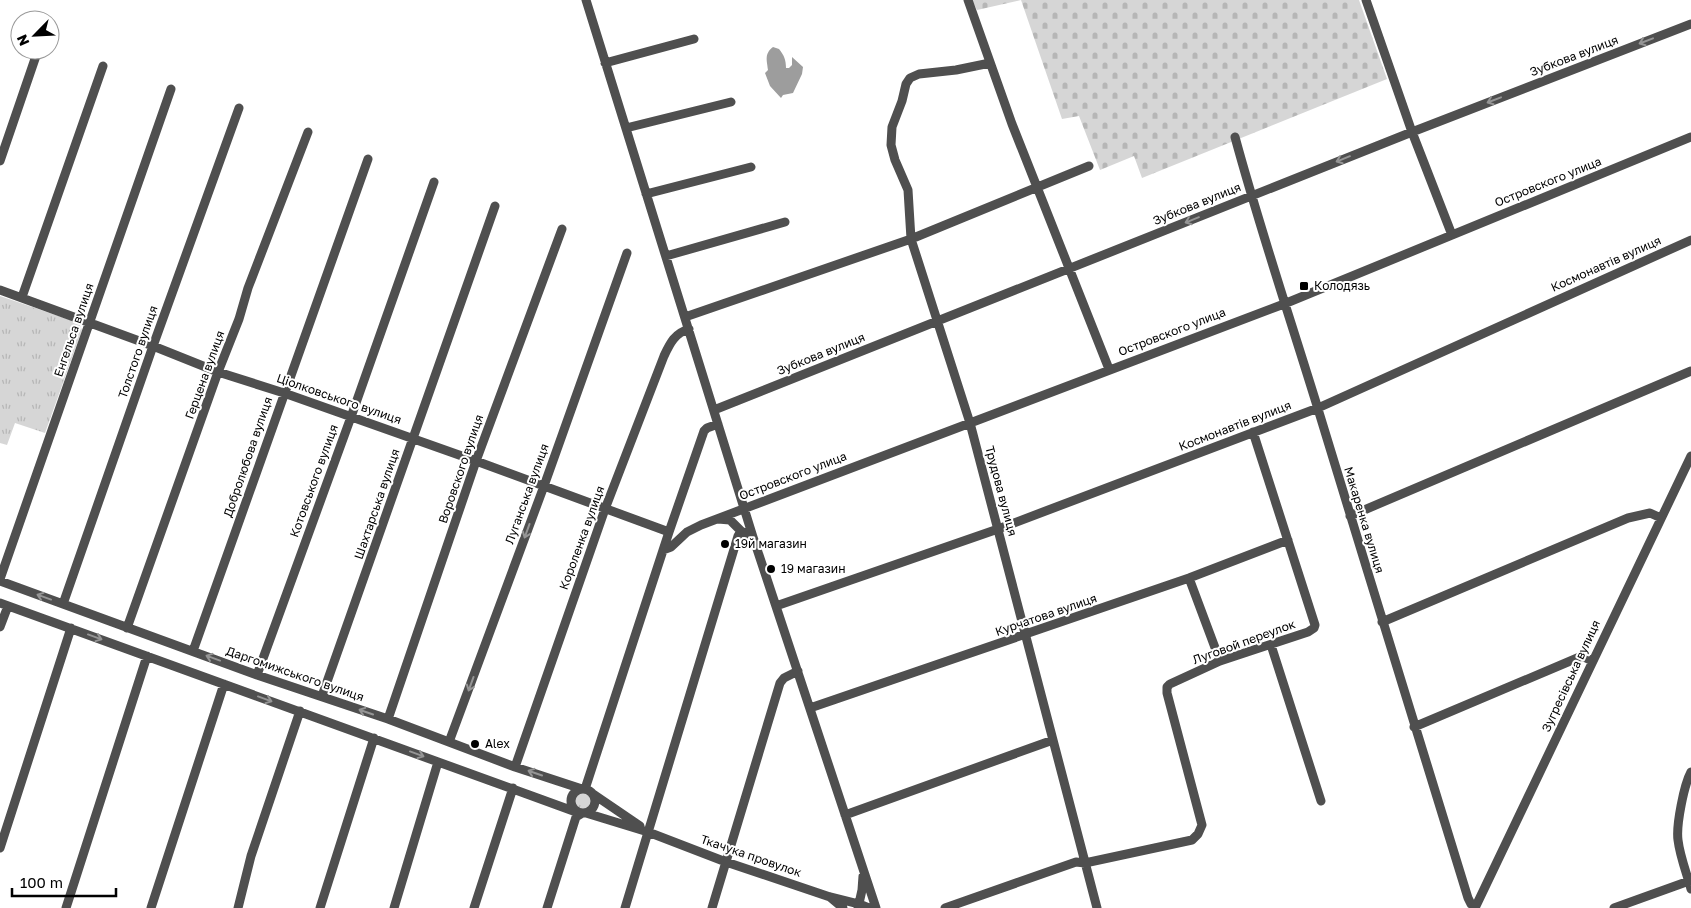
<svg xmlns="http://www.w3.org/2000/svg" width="1691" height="908" font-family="'Golos Text',sans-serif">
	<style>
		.grass { fill: url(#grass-tufts) }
		.cemetery { fill: url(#cemetery-stones) }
		.water { fill: #9d9d9d }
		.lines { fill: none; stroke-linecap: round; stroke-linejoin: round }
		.minor { stroke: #4f4f4f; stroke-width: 9 }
		.oneway { stroke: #959595 }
		.poi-dot { fill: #000; stroke: #fff; stroke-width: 2 }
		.labels { text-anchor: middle; stroke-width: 4; stroke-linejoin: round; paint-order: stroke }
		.street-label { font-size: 12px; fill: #000; stroke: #fff }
		.poi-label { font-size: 12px; fill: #000; stroke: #fff; text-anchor: start }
	</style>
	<defs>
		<pattern id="grass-tufts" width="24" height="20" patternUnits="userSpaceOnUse" patternTransform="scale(1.25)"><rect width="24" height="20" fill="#d6d6d6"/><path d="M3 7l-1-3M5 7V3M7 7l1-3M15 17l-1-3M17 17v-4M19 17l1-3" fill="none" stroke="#b6b6b6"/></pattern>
		<pattern id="cemetery-stones" width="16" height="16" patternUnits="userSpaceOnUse" patternTransform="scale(1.25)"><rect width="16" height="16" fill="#d6d6d6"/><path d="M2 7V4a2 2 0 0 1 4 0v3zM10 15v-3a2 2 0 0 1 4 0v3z" fill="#b6b6b6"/></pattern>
	</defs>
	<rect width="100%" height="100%" fill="#fff"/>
	<path class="grass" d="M0 296 79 323 82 330 45 433 15 423 7 445 0 443Z
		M575 801a8 8 0 1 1 16 0a8 8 0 1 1-16 0Z"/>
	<path class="cemetery" d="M972 0H1021L977 10Z
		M1021 0H1359L1387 79 1142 178 1134 156 1100 170 1079 116 1062 119Z"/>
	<path class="water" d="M773 47 779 49C784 55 786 60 786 68H789L792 65V57L803 67 802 74 793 93 783 95 781 98 770 86 765 73 768 70C767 60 764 54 773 47Z"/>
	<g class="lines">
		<path class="minor" d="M586 0 753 537 876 908
			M968 0 1012 124 1109 369
			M1366 0 1412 132 1452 235
			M605 63 694 39
			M990 63 956 70 919 74 910 78 906 84 902 101 892 127 891 145 895 160 908 190 911 239 970 423 1097 908
			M626 128 731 102
			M1235 137C1260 229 1290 318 1318 409 1368 572 1417 735 1468 898L1471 904 1476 906
			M0 161 38 50
			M646 194 751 167
			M666 256 785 222
			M0 290 153 346 218 372 284 393 476 461 669 532
			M22 297 103 66
			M685 317 911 239 1089 166
			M714 410 1412 132 1691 24
			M1350 516 1691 371
			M718 519 730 520 741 531
			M663 550 671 547 687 532 701 525 1284 304 1691 137
			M1189 578 1220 661
			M0 579 171 89
			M0 581 257 675 388 719 515 767 582 789
			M0 603 576 812
			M63 604 153 346 239 108
			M776 606 998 529 1318 408 1691 240
			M1382 622 1628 518 1650 513 1661 518
			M0 627 8 606
			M127 628 218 372 239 319 248 288 308 132
			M1271 645 1321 801
			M193 651 368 159
			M257 675 351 417 434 182
			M322 696 495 206
			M810 708 1189 578 1288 540
			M388 719 476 461 562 229
			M1414 727 1582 656 1592 661
			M449 742 544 486 627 253
			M515 767 605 509 664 356C670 343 675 333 689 329
			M1691 772C1684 785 1676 825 1678 840 1680 857 1687 874 1691 889
			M571 801a12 12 0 1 1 24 0a12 12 0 1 1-24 0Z
			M585 789 669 532 704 431 707 428 718 424
			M593 794 640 826
			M586 813 648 832 726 862 830 897 843 908
			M845 815 1053 740
			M0 848 71 628
			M831 897 859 904 869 908
			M66 908 147 656
			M151 908 224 684
			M238 908 251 856 300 711
			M320 908 374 738
			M394 908 438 762
			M474 908 513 788
			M547 908 576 817 581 814
			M625 908 738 536 741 531 753 537
			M712 908 780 683 784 678 798 671
			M858 908 862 890 863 876
			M945 908 1076 862 1085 863 1192 840 1198 834 1202 825 1167 693V687L1170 684 1220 661 1308 632 1314 628 1315 625 1253 432
			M1475 908 1691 456
			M1614 908 1689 881"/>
	</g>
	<defs><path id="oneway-shaft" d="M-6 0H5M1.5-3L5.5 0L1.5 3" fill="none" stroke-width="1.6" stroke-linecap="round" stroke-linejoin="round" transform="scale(1.25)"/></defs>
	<g class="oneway">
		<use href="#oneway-shaft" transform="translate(1646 41) rotate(159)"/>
		<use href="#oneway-shaft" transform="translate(1494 100) rotate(159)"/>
		<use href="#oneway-shaft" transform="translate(1343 159) rotate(158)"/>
		<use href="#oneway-shaft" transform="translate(1192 220) rotate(158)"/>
		<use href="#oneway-shaft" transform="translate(527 531) rotate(110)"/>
		<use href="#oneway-shaft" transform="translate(44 597) rotate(-160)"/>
		<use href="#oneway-shaft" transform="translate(95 637) rotate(20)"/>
		<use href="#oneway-shaft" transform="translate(213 658) rotate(-160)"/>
		<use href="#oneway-shaft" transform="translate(471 684) rotate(110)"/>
		<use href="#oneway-shaft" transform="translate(265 699) rotate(20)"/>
		<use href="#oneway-shaft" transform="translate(366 712) rotate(-161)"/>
		<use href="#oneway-shaft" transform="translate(417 754) rotate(20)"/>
		<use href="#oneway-shaft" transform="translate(535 773) rotate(-161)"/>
	</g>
	<g class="poi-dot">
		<rect x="1299" y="281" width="10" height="10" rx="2.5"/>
		<circle cx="725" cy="544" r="5"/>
		<circle cx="771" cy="569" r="5"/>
		<circle cx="475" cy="744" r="5"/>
	</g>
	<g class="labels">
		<g class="street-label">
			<text transform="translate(1574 56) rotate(-21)" y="4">Зубкова вулиця</text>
			<text transform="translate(1548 182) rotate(-22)" y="4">Островского улица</text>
			<text transform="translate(1197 204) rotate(-22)" y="4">Зубкова вулиця</text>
			<text transform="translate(1606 264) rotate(-24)" y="4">Космонавтів вулиця</text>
			<text transform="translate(74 330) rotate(-71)" y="4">Енгельса вулиця</text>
			<text transform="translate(1172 332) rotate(-21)" y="4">Островского улица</text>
			<text transform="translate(138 352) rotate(-71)" y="4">Толстого вулиця</text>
			<text transform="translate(821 354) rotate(-22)" y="4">Зубкова вулиця</text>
			<text transform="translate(205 375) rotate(-70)" y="4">Герцена вулиця</text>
			<text transform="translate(339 399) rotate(19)" y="4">Ціолковського вулиця</text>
			<text transform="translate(1235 426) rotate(-21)" y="4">Космонавтів вулиця</text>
			<text transform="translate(248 457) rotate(-71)" y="4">Добролюбова вулиця</text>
			<text transform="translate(461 469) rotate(-71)" y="4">Воровского вулиця</text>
			<text transform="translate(793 476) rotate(-21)" y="4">Островского улица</text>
			<text transform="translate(314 481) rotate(-70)" y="4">Котовського вулиця</text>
			<text transform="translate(1001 491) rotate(75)" y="4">Трудова вулиця</text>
			<text transform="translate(527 494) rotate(-70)" y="4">Луганська вулиця</text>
			<text transform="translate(377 504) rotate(-71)" y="4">Шахтарська вулиця</text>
			<text transform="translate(1364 520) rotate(73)" y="4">Макаренка вулиця</text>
			<text transform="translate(582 538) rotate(-70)" y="4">Короленка вулиця</text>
			<text transform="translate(1046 615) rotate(-19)" y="4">Курчатова вулиця</text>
			<text transform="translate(1244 642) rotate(-20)" y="4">Луговой переулок</text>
			<text transform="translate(295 674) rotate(19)" y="4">Даргомижського вулиця</text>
			<text transform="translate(1571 676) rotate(-65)" y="4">Зугресівська вулиця</text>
			<text transform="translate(751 856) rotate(19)" y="4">Ткачука провулок</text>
		</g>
		<g class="poi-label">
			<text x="1314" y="290">Колодязь</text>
			<text x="735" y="548">19й магазин</text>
			<text x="781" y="573">19 магазин</text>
			<text x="485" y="748">Alex</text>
		</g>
	</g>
	<g transform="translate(35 35) rotate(246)"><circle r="24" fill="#ffffff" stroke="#999999"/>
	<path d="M0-4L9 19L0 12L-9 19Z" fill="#000000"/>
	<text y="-8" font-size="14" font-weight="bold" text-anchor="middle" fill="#000000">N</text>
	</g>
	<path d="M12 888v8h104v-8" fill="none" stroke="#000000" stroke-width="2.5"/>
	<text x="20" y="888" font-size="15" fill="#000000" stroke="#ffffff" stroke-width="4" paint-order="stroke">100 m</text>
</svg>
